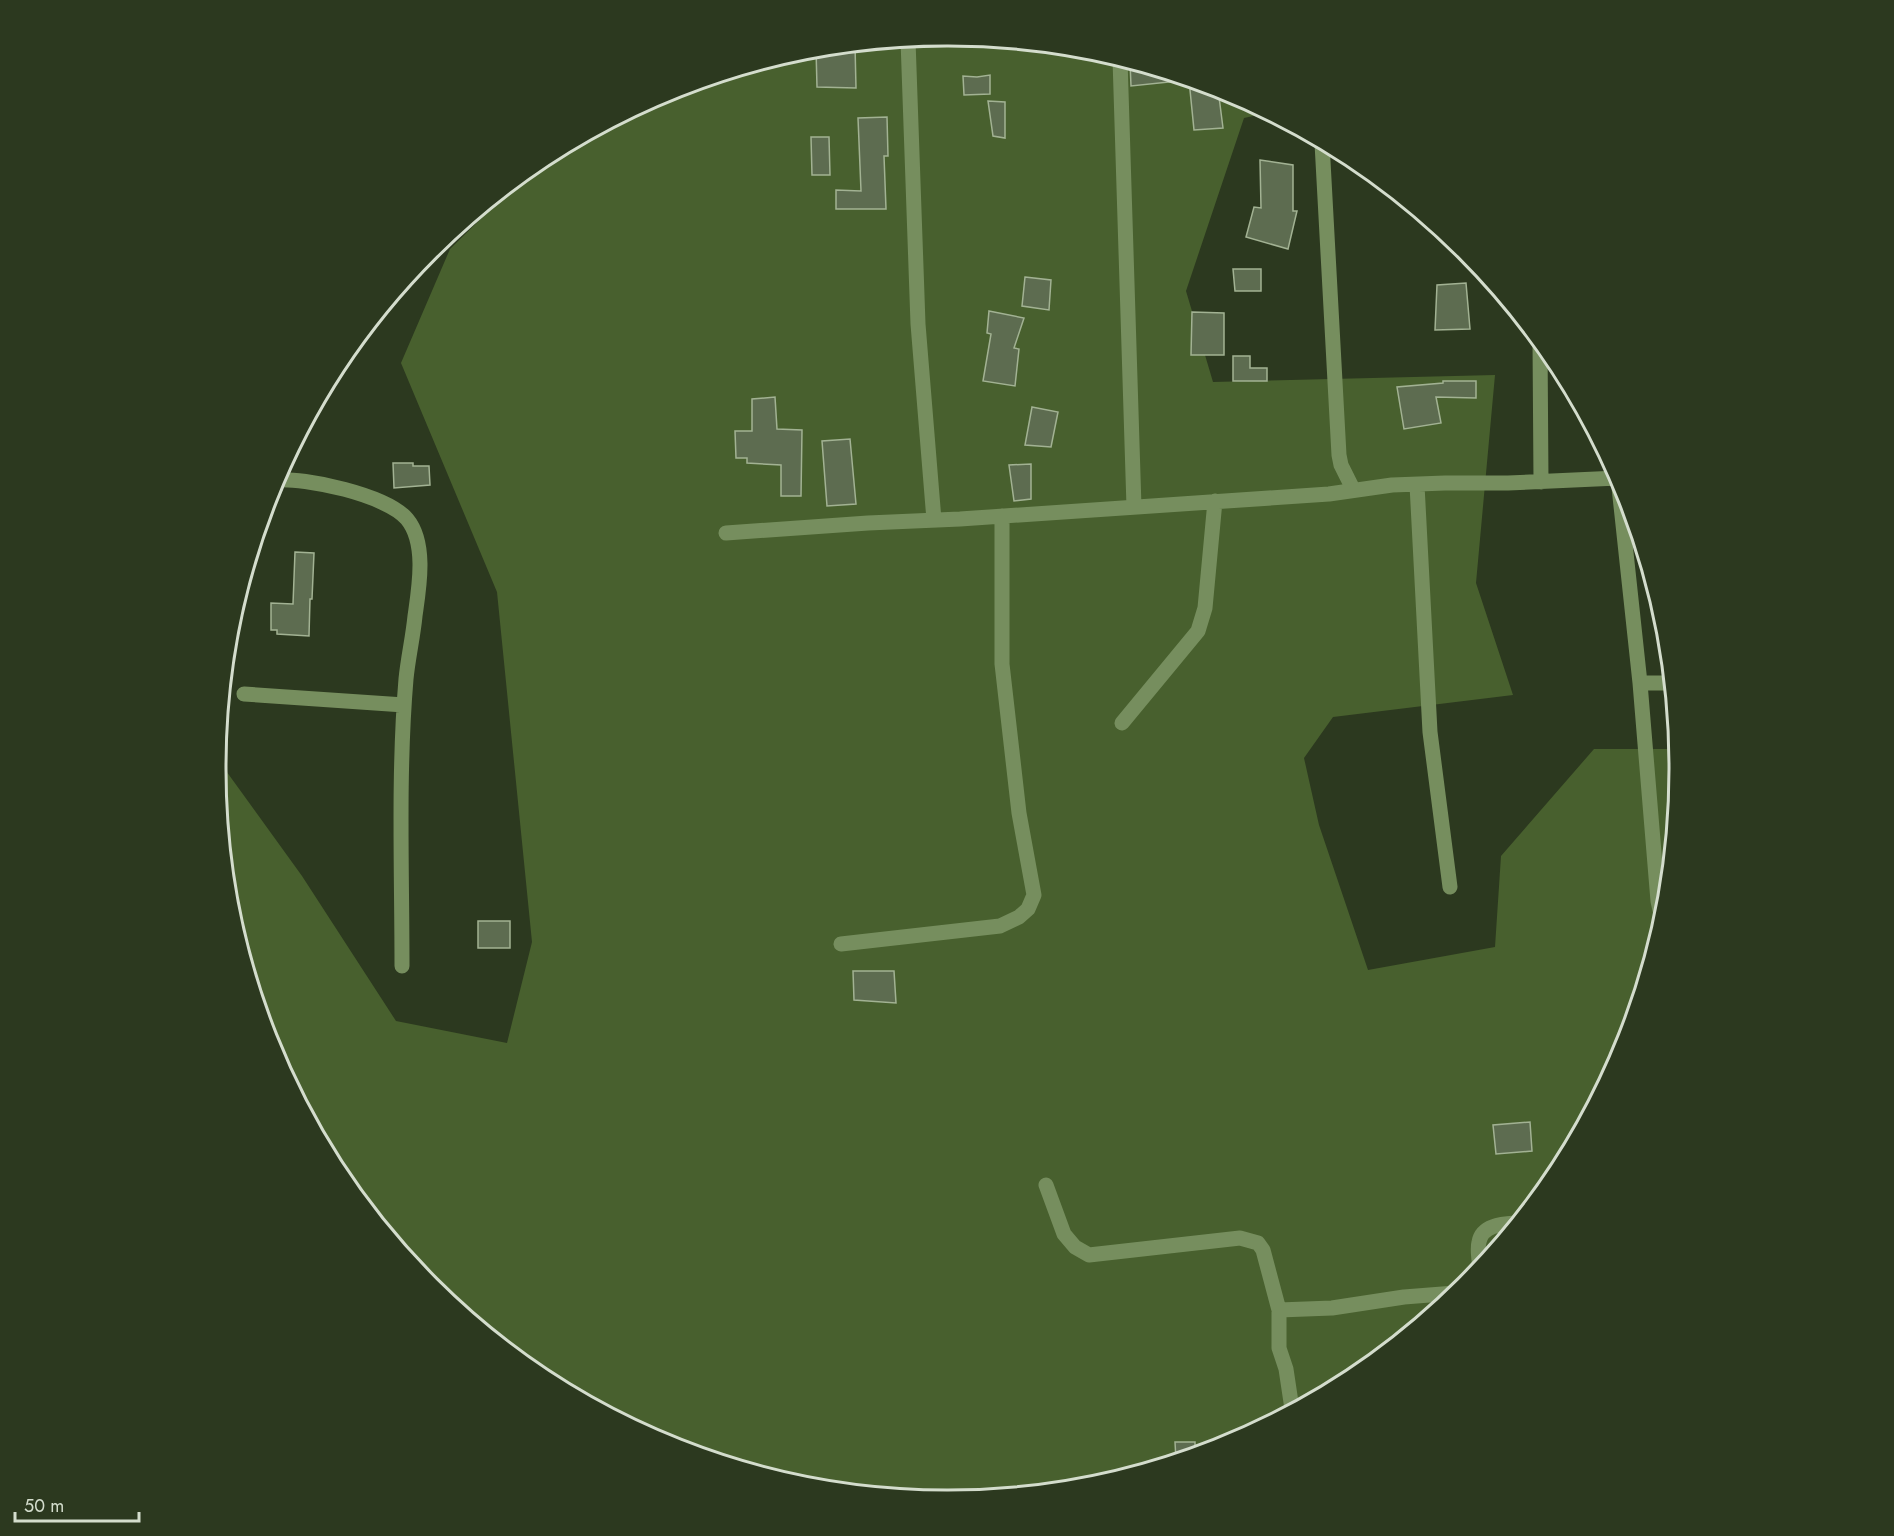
<svg xmlns="http://www.w3.org/2000/svg" width="1894" height="1536" font-family="Jost,sans-serif">
	<style>
		.green { fill: #48602e }
		.building { fill: #5d6c50; stroke: #a2b293; stroke-width: 1.5 }
		.lines { fill: none; stroke-linecap: round; stroke-linejoin: round }
		.minor { stroke: #768e5e; stroke-width: 15 }
		.rim { fill: none; stroke: #d4ddcd; stroke-width: 3 }
	</style>
	<rect width="100%" height="100%" fill="#2c391f"/>
	<path class="green" d="M947 36 1090 50 1227 92 1267 113 1244 118 1186 291 1213 382 1495 375 1476 583 1513 695 1333 717 1304 758 1319 825 1368 970 1495 947 1501 856 1594 749H1677L1679 768 1665 911 1623 1048 1555 1175 1464 1286 1353 1377 1227 1444 1089 1486 947 1500 804 1486 667 1444 540 1376 429 1285 338 1174 271 1048 229 910 215 768 216 757 302 876 396 1021 507 1043 532 942 497 592 401 363 450 249 543 158 667 92 805 50Z"/>
	<path class="building" d="M855 45 856 88 817 87 816 49Z
		M1130 62 1135 64 1188 80 1131 86Z
		M990 75V94L964 95 963 76 977 77Z
		M1189 80 1218 89 1223 128 1194 130Z
		M988 101 1005 102V138L993 136Z
		M887 117 888 156H884L886 209H836V190L861 191 858 118Z
		M811 137H829L830 175H812Z
		M1260 160 1293 165V211H1297L1288 249 1246 237 1254 207 1261 208Z
		M1233 269H1261V291H1235Z
		M1025 277 1051 280 1049 310 1022 306Z
		M1466 283 1470 329 1435 330 1437 285Z
		M989 311 1024 318 1014 348 1019 349 1015 386 983 381 991 334 987 333Z
		M1192 312 1224 313V355H1191Z
		M1233 356H1250V368H1267V381H1233Z
		M1443 381H1476V398L1436 397 1441 423 1404 429 1397 387 1443 383Z
		M775 397 777 429 802 430 801 496H781V465L747 463V458H736L735 431H752V399Z
		M1032 407 1058 412 1051 447 1025 445Z
		M850 439 856 504 827 506 822 441Z
		M393 463H413V466H429L430 485 394 488Z
		M1031 464V499L1014 501 1009 465Z
		M295 552 314 553 312 599H310L309 636 277 634V630H271V603L293 604Z
		M478 921H510V948H478Z
		M853 971H894L896 1003 854 1000Z
		M1530 1122 1532 1151 1496 1154 1493 1125Z
		M1175 1442H1195V1454L1176 1460Z"/>
	<g class="lines">
		<path class="minor" d="M908 40 918 324 934 520
			M1120 59 1134 507
			M1322 143 1339 455 1341 465 1353 489
			M1540 342 1541 482
			M1618 478 1640 683 1658 901 1662 919
			M275 480C305 477 387 495 407 519 427 543 419 588 415 616 413 637 408 658 406 679 398 774 402 871 402 966
			M1417 485 1430 732 1450 887
			M726 533 868 523 960 519 1329 494 1392 485 1445 483H1508L1618 478
			M1640 683H1671
			M244 694 404 705
			M1122 723 1198 631 1205 608 1215 501
			M841 944 1000 926 1019 917 1028 909 1034 895 1019 813 1002 664V516
			M1046 1185 1064 1234 1075 1247 1089 1255 1240 1238 1258 1243 1263 1250 1279 1310 1332 1308 1404 1297 1455 1293
			M1480 1267C1479 1260 1477 1249 1479 1242 1482 1225 1502 1224 1516 1223
			M1279 1310V1348L1286 1369 1292 1409"/>
	</g>
	<path d="M0 0H1894V1536H0ZM947 46H948A721 721 0 0 1 1669 767V769A721 721 0 0 1 948 1490H947A721 721 0 0 1 226 769V767A721 721 0 0 1 947 46Z" fill="#2c391f" fill-rule="evenodd"/>
	<path class="rim" d="M947 46H948A721 721 0 0 1 1669 767V769A721 721 0 0 1 948 1490H947A721 721 0 0 1 226 769V767A721 721 0 0 1 947 46Z"/>
	<path d="M15 1512v9h124v-9" fill="none" stroke="#d4ddcd" stroke-width="3"/>
	<text x="24" y="1512" font-size="18" fill="#d4ddcd" stroke="#2c391f" stroke-width="4.5" paint-order="stroke">50 m</text>
</svg>
